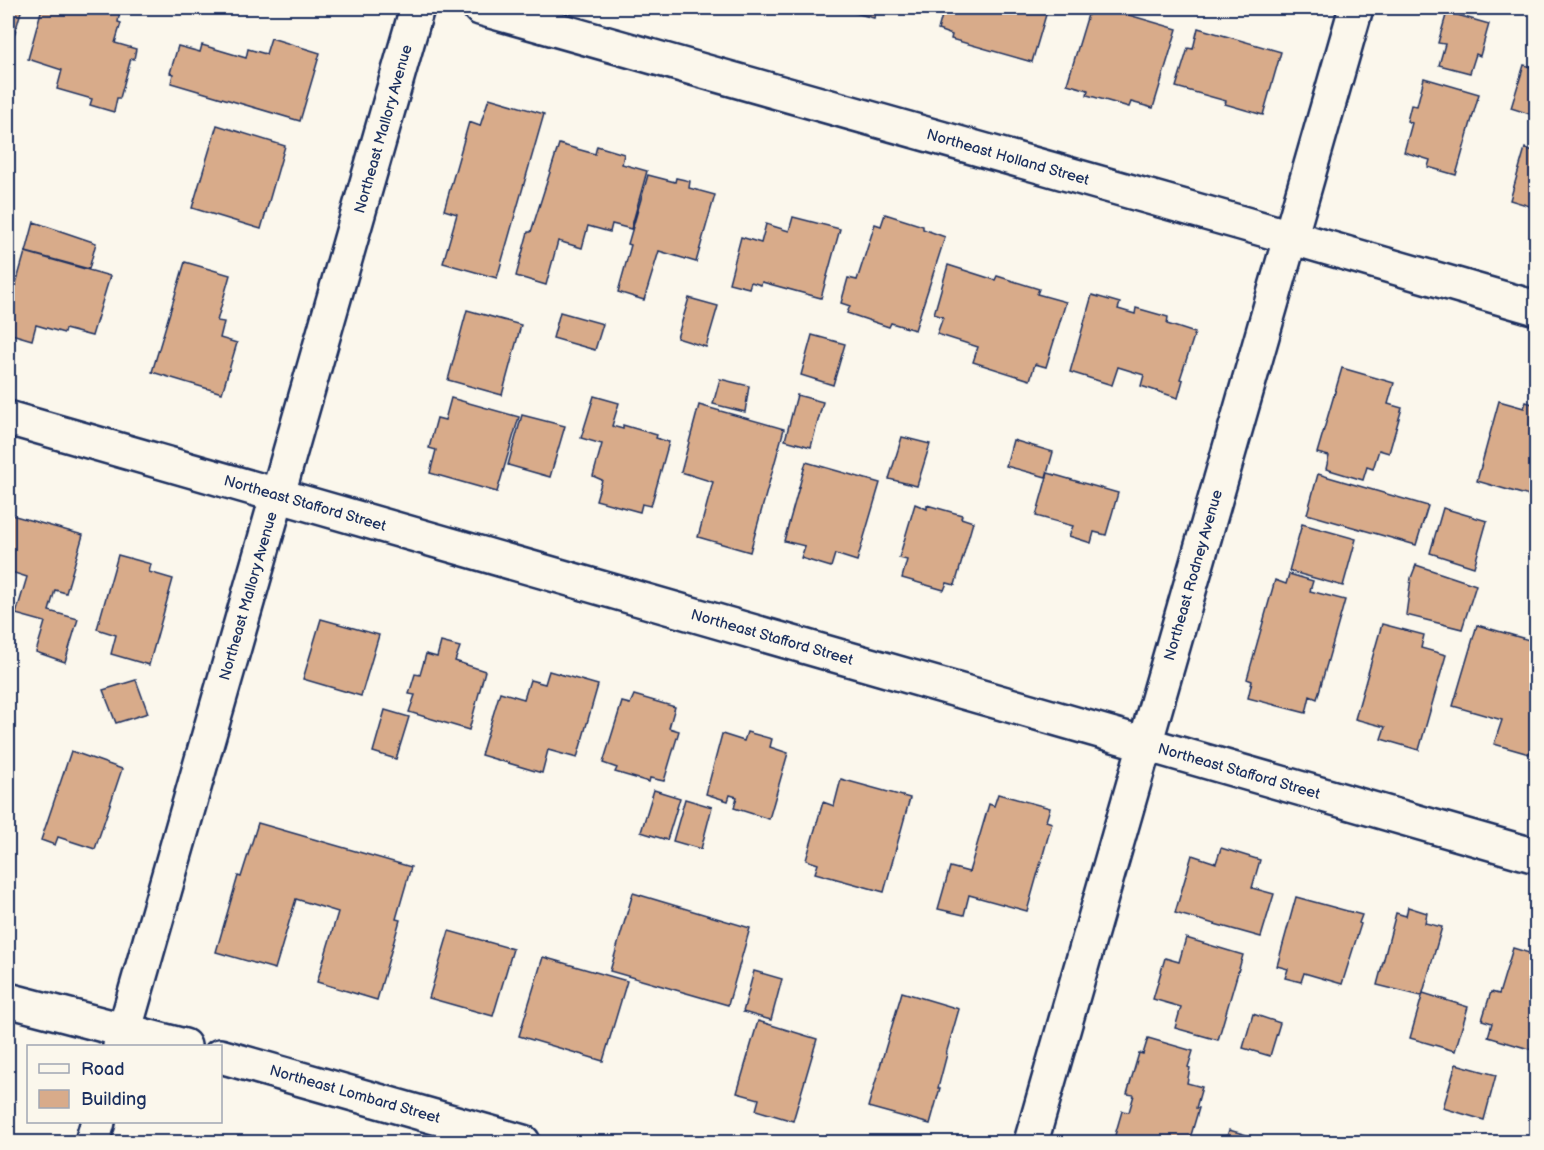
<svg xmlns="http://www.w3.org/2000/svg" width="1544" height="1150" font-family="'Balsamiq Sans',sans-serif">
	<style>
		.building { fill: #d8ab8a; stroke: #1b2f5e; stroke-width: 1.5 }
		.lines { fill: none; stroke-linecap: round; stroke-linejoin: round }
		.minor-casing { stroke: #1b2f5e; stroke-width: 38 }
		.primary-casing { stroke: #1b2f5e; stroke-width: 38 }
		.minor { stroke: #fbf7ec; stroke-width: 33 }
		.primary { stroke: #fbf7ec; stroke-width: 33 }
		.labels { text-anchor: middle; stroke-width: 6; stroke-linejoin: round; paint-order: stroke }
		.street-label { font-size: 15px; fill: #1b2f5e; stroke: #fbf7ec }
	</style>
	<rect width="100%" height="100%" fill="#fbf7ec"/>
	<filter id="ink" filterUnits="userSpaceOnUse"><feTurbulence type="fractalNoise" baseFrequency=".0167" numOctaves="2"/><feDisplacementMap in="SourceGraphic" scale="12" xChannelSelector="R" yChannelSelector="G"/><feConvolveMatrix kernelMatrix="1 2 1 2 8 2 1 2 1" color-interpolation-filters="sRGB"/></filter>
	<g filter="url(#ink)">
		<path class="building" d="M8 8H22L11 46 8 45Z
			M42 8H112L120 10 118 22 121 23 115 43 136 49 134 59 131 58 120 98H117L114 112 90 105 92 99 57 89 62 70 28 59Z
			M837 8H877L874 18Z
			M944 8H1048L1032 62 951 39 952 35 938 30Z
			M1090 8H1105L1177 29 1153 108 1131 102 1129 107 1087 95 1088 90 1067 84Z
			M1447 12 1489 24 1480 56 1476 54 1470 73 1439 65 1445 44 1438 43Z
			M1198 28 1281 52 1263 115 1225 104 1226 101 1176 87 1188 48 1193 49Z
			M271 38 320 53 300 121 171 83 173 74 170 73 178 46 200 52 202 45 246 58 248 49 266 54Z
			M1524 65 1536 68V116L1511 108Z
			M1424 78 1479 94 1456 175 1428 167 1430 160 1404 152 1412 123 1407 121 1411 105 1417 106Z
			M489 98 544 114 497 278 443 263 457 214 444 210 469 122 480 126Z
			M217 125 285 146 261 229 192 208Z
			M559 144 595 154 597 146 624 154 622 164 647 171 631 229 612 224 610 232 588 226 582 248 558 241 546 285 516 276 528 232H531Z
			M1525 148 1536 152V208L1510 200Z
			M648 175 675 182 676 178 690 181 689 188 715 195 696 262 659 251 644 300 618 292 631 245 628 244Z
			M885 214 923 226V229L945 237 915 330 891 323 889 327 847 313 850 306 841 303 848 278 857 280 875 224 881 226Z
			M793 217 840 229 821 298 762 282 761 285 751 282 749 288 729 283 741 237 761 243 766 224 789 231Z
			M34 222 96 243 89 269 26 252Z
			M25 252 110 276 92 336 65 329 64 333 36 325 32 340 8 333V312Z
			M185 262 230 275 217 321 224 322 220 338 237 343 222 393 152 372Z
			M948 265 995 280 997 276 1039 289 1037 294 1066 302 1046 367 1035 364 1030 380 973 362 978 347 937 334 943 317 934 314Z
			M1092 295 1120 303 1118 309 1135 314 1136 308 1168 317 1167 324 1195 333 1180 379 1183 380 1178 398 1141 386 1144 375 1118 367 1112 385 1070 372Z
			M689 298 718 306 706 347 677 338Z
			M467 310 521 325 502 395 448 380Z
			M560 312 603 324 595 350 553 338Z
			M812 335 845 344 833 385 801 375Z
			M1342 368 1394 383 1388 404 1402 408 1389 453 1379 450 1373 469 1367 467 1363 480 1326 469 1329 456 1317 453Z
			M720 379 749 386 745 412 713 404Z
			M797 395 823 402 811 447 785 440Z
			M594 396 619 403 612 426 623 429V425L657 435 656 438 669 442 651 506 642 504 640 512 596 500 602 480 593 476 602 444 581 438Z
			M451 398 519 417 497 492 430 473 436 450 429 448 437 418 445 420Z
			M1499 401 1524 408 1526 402 1536 405V498L1477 481Z
			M699 405 784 429 750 552 698 537 713 482 681 472Z
			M522 415 565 426 550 477 508 465Z
			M902 437 930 444 917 486 889 479Z
			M1013 440 1053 452 1046 477 1006 466Z
			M806 462 880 483 857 561 835 554 831 567 801 558 805 546 784 541Z
			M1048 473 1118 493 1106 535 1094 532 1091 543 1069 536 1073 526 1036 516Z
			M1318 474 1428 506 1416 545 1307 514Z
			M915 504 927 509V505L962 515 961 518 973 522 955 585 947 583 944 590 902 578 907 560 899 558Z
			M1443 508 1487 521 1474 567 1430 553Z
			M8 514 83 535 66 593 55 590 49 611 78 619 65 662 36 652 45 622 16 614 27 577 8 571Z
			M1302 524 1356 539 1343 586 1289 571Z
			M118 555 151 564 149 572 173 579 149 665 111 654 116 635 97 629Z
			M1416 565 1476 585 1462 629 1406 615 1411 578Z
			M1289 574 1313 581 1310 591 1345 600 1317 699 1310 696 1306 713 1248 698 1252 681 1247 679 1275 580 1286 584Z
			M321 619 379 635 361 696 303 679Z
			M1382 624 1424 635 1421 648 1446 655 1419 750 1381 739 1385 727 1355 719Z
			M1477 625 1536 642V730L1529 754 1494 744 1502 720 1453 706Z
			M441 642 460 647 455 661 485 671 469 730 409 712 415 695 409 694 415 674 420 675 426 654 437 657Z
			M549 671 598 685 577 758 548 750 542 773 481 755 500 692 524 699 530 680 545 684Z
			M136 680 148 713 116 723 103 690Z
			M634 695 675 707 669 728 679 731 664 781 650 778 649 782 615 772 617 768 603 763 622 702 630 704Z
			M385 710 409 717 396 759 373 752Z
			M747 732 772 739 770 747 788 753 769 819 734 808 737 797 730 795 728 801 706 794 722 734 744 741Z
			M71 751 122 769 95 849 58 837 55 845 41 840Z
			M841 779 910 798 884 892 815 873 818 864 806 860 823 802 834 806Z
			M654 790 680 798 667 840 641 832Z
			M998 794 1050 808 1046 821 1052 823 1027 911 969 895 964 915 938 909 950 867 969 872 989 804 994 806Z
			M685 799 712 807 701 849 673 841Z
			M258 823 411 867 396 919 400 920 377 1000 317 982 338 912 296 899 275 969 216 952 238 876 241 877Z
			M1221 848 1260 860 1252 888 1274 894 1261 937 1175 913 1192 855 1216 863Z
			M633 893 750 928 728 1005 610 971Z
			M1296 897 1362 915 1359 923 1361 924 1342 984 1304 973 1301 982 1285 978 1288 969 1277 966Z
			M1408 907 1427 913 1425 923 1442 927 1422 996 1377 985 1396 913 1406 916Z
			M449 931 513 949 493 1016 429 998Z
			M1186 938 1243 955 1218 1040 1175 1028 1181 1007 1153 999 1165 958 1179 962Z
			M1513 948 1536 955V1051L1488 1037 1492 1023 1482 1020 1491 992 1499 994Z
			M543 957 627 981 603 1061 519 1036Z
			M754 971 782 979 771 1020 743 1012Z
			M902 992 959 1009 946 1054H947L938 1088H940L930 1124 868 1107Z
			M1423 993 1468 1007 1455 1051 1410 1038Z
			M1253 1014 1280 1023 1270 1056 1243 1048Z
			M758 1021 817 1039 793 1121 756 1110 759 1099 737 1093Z
			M1148 1038 1193 1051 1188 1067 1190 1068 1187 1083 1202 1087 1196 1108H1199L1189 1142H1113L1122 1111 1129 1112 1134 1095 1127 1094 1139 1053 1143 1054Z
			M1456 1064 1496 1075 1484 1120 1443 1108Z
			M1229 1130 1265 1140V1142H1225Z"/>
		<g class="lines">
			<defs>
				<path id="minor" d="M480 8 1245 224 1536 308
					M8 418 1536 856
					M120 1046 417 8
					M92 1142 98 1122
					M1031 1142 1356 8"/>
				<path id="primary" d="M8 1000 184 1046
					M220 1056 523 1142"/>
			</defs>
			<use href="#minor" class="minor-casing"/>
			<use href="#primary" class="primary-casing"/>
			<use href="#minor" class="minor"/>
			<use href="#primary" class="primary"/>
		</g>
	</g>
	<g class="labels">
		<g class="street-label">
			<text transform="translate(383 129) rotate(-74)" y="5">Northeast Mallory Avenue</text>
			<text transform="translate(1008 157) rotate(16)" y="5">Northeast Holland Street</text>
			<text transform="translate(305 503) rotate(16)" y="5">Northeast Stafford Street</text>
			<text transform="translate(1193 575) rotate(-74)" y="5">Northeast Rodney Avenue</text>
			<text transform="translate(248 596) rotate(-74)" y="5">Northeast Mallory Avenue</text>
			<text transform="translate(772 637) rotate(16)" y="5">Northeast Stafford Street</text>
			<text transform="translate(1239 771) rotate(16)" y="5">Northeast Stafford Street</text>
			<text transform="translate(355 1094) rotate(16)" y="5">Northeast Lombard Street</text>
		</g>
	</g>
	<rect width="1544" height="1150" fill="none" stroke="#fbf7ec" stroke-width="30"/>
	<rect x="15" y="15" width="1514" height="1120" fill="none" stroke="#1b2f5e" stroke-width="2" filter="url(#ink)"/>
	<rect x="27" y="1045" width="195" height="78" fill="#fbf7ec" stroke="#a1a7b3" stroke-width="1.5"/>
	<rect x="39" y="1064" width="30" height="9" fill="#fbf7ec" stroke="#a1a7b3" stroke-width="1.5"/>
	<text x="81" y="1075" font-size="18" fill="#1b2f5e">Road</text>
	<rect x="39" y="1090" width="30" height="18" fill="#d8ab8a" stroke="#a1a7b3" stroke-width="1.5"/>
	<text x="81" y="1105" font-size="18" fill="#1b2f5e">Building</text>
</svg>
